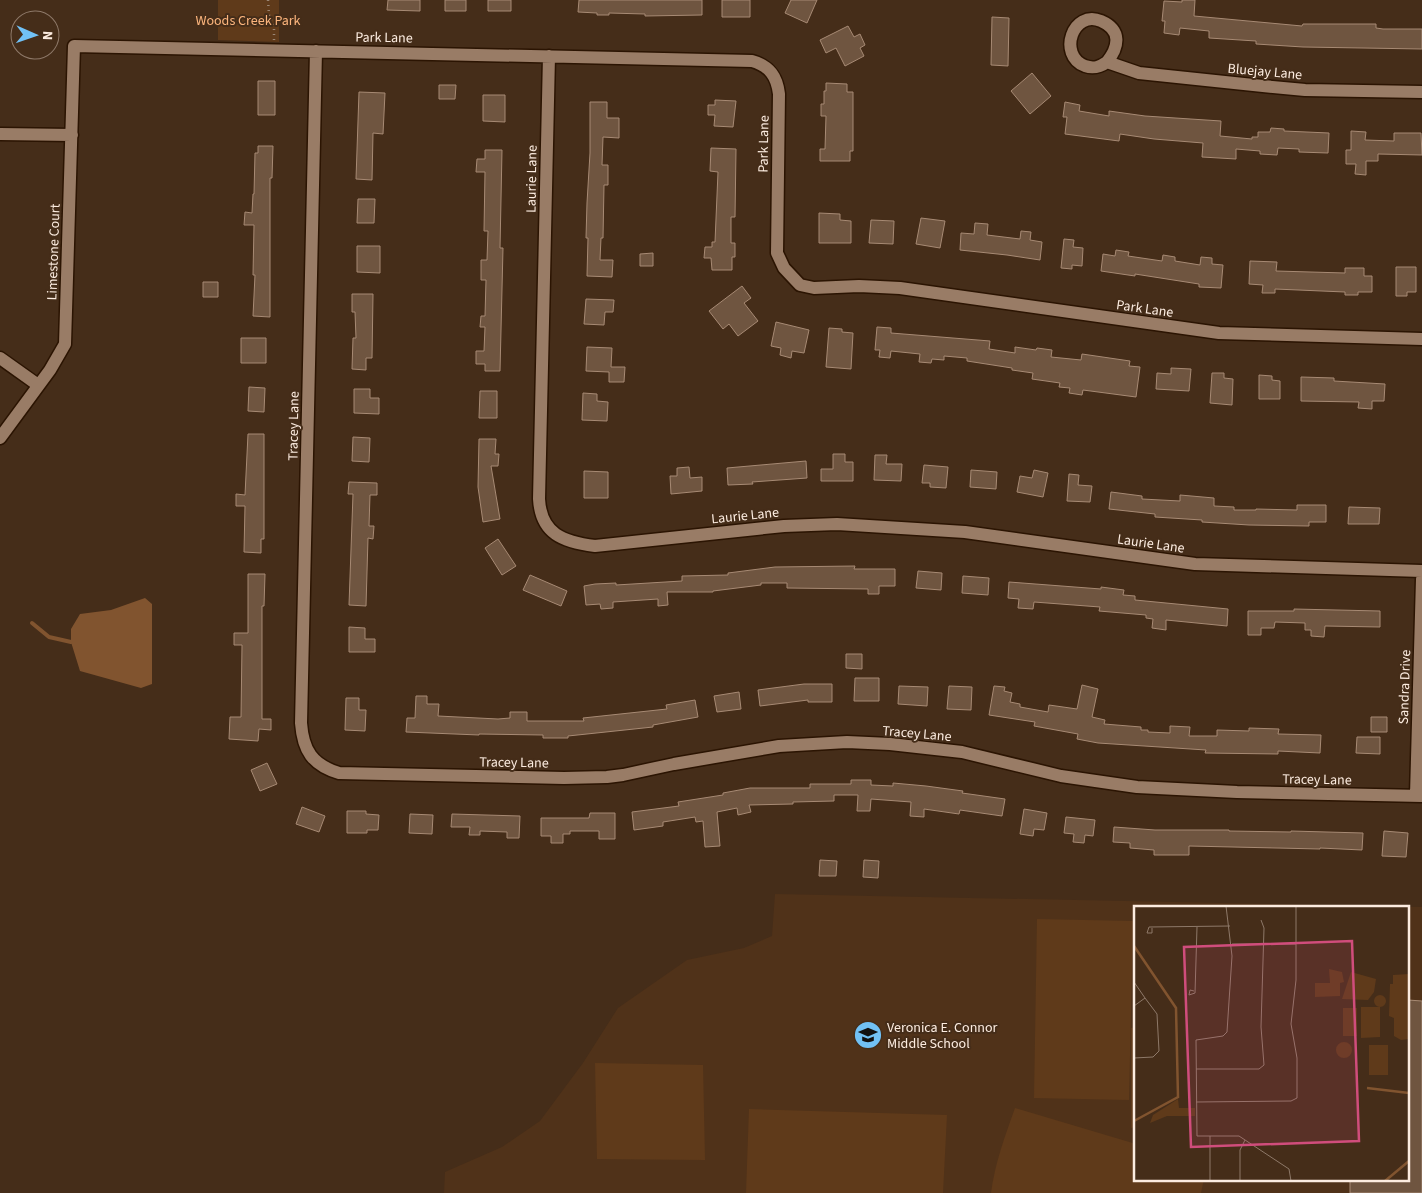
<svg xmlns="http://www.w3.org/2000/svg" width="1422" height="1193" font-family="'Source Sans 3',sans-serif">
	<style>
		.built { fill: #503219; fill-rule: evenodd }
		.green { fill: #5f3a1a }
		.water { fill: #81542f }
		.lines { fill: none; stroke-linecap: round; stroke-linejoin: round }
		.stream { stroke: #81542f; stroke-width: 4 }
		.building { fill: #6f5540; stroke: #a78a74 }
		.minor-casing { stroke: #2b1402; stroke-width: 15 }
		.path { stroke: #9a8675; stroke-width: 2.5; stroke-dasharray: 1 4; stroke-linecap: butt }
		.minor { stroke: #997c66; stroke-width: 12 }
		.labels { text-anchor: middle; stroke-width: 4; stroke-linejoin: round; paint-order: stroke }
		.park-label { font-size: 14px; fill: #fcb57d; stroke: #452d19 }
		.street-label { font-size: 14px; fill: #fcece0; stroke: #452d19 }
		.poi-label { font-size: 14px; fill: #fcece0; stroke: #452d19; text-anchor: start }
		.inset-river { fill: none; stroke: #81542f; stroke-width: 2.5 }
		.inset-road { fill: none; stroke: #8e7969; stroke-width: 1 }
		.view { fill: #d04d7c; fill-opacity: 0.15; stroke: #d04d7c; stroke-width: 2.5 }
		.inset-edge { fill: none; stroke: #fcece0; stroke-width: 2.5 }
	</style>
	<rect width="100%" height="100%" fill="#452d19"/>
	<path class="built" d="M775 894 1422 907V1193H444L445 1172 502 1147 540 1121 583 1063 618 1008 687 960 744 948 772 936ZM1136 907H1408V1179H1136Z"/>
	<path class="green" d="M218 0H279V42L218 40Z
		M1037 919 1133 921 1129 1100 1034 1098Z
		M1136 1027V1127L1131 1128V1028Z
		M595 1063 703 1065 705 1160 597 1159Z
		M1015 1108 1136 1144V1179H1204L1201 1193H991C995 1163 1005 1136 1015 1108Z
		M749 1109 947 1115 943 1193H746Z"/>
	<path class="water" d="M145 598 152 604V684L141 688 80 671 71 642V629L80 614 111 610Z"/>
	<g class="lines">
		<path class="stream" d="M32 623 49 637 71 642"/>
	</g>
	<path class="building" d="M388 0H420V11L387 10Z
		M445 0H466V11H445Z
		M488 0H511V11H488Z
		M579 0H702V15L645 16V14L609 13V15H597V13L578 12Z
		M722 0H750V17H722Z
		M791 0H817L807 23 785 13Z
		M1182 0H1195L1194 16 1302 26 1303 24H1376V28L1383 29H1422V49L1303 47 1256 44V41L1209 38V31L1180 28 1179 35 1164 33 1165 21H1162L1164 1 1182 2Z
		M992 17 1009 18 1008 66 991 65Z
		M848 26 854 37 860 34 865 45 860 48 864 56 845 66 836 48 826 53 820 40Z
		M1032 73 1051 96 1030 114 1011 91Z
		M258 81H275V115H258Z
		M826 83 847 84V92H853V151H850V161H820V149H825L826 116H821V104H824V91H826Z
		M439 85H456L455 99H439Z
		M359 92 385 93 383 134 373 133 372 180 356 179Z
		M483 95H505V122L483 121Z
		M715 100 736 101 733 127 714 126 715 115H708V105H715Z
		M590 102H607V118H619V138L603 137 602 165H608V185H604L603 238H601L600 260H613L612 277 587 276 588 238H586L587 203 590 153Z
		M1065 102 1080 105 1079 111 1109 116V111L1145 116 1221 121 1220 136 1252 139V137H1258V132H1270L1271 128 1284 129V131L1329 133 1328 153 1299 152V149L1278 148 1277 155 1260 154V151L1236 149V159L1202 157 1203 143 1154 139 1120 134 1119 141 1065 134 1067 117H1063Z
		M1351 131 1366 132 1365 140 1394 141V133H1421L1422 155 1378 154V161H1366V175L1355 174 1356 164H1346V150H1351Z
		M258 146H273L272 178H270V317L253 316 255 275H253L254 225H244L245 212 252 213 253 194H254L255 153H258Z
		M711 148 736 149 735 217H731V243H735V257H732V270H712L711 258H704L705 247H712V242H715L718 172 710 171Z
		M485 150H502L500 248H503L500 371H485V364H476V351H484L485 327H480L481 316H485L486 280H481V260H487L488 231H484L485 172H476L477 159H485Z
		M358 199H375L374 223H357Z
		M819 213 840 214V220L851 221V243H819Z
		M921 218 945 221 940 248 916 244Z
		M871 220 894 221 893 244 869 243Z
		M975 223 988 224 987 235 1020 239 1021 231 1031 232 1030 240 1042 242 1040 260 1007 255 960 250 961 233 974 234Z
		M1064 239 1074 240 1073 247 1083 248 1082 266 1072 265V269L1061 268Z
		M357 246H380V273L357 272Z
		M1116 250 1129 252 1128 256 1162 261 1163 255 1175 257V261L1200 265 1201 257 1212 258V264L1223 265 1221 288 1199 287V284L1135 274V276L1101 271 1103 254 1115 256Z
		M653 253V266H640V254Z
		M1250 261 1277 262 1276 271 1345 273V268H1364V276H1372V292H1358V295H1345V292L1275 289V293H1262L1263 285 1249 284Z
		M1396 267H1416V292H1407V296H1396Z
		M203 282H218V297H203Z
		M742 286 751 298 744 303 758 321 738 336 729 324 723 329 709 311Z
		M352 294H373L372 358H366V370L352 369 353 338H356L355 312H352Z
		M586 299 614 300 613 312H605L604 325 584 324Z
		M776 322 809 330 804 353 792 351 791 358 780 355 781 348 771 346Z
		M877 327 891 328V333L990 341 989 349 1015 353V347L1036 350 1037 348 1052 350 1051 357 1081 360 1082 354 1130 361 1129 366 1140 367 1136 397 1083 390 1082 395 1069 393 1070 388 1059 387 1060 383 1032 379 1033 373 1012 370V368L967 361V358L944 356V360L932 359 931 363 919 362 920 354 891 351 890 358 879 357 880 350H875Z
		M829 328 842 329V332L853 333 851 369 826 367Z
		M241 338H266V363H241Z
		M587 347 612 348 611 367H625L624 382H609V372L586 371Z
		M1171 368 1191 369 1189 391 1156 389 1157 373 1171 374Z
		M1212 373H1224V378L1233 379 1232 405 1210 403Z
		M1259 375 1272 376V380L1280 381V399H1259Z
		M1301 377 1334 378V381L1385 384 1384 401H1372V409L1358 408 1359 402 1301 401Z
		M249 387 265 388 264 412 248 411Z
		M354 389H370V398H379V414L354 413Z
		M480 391H497V418H479Z
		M583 393 597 394V401L608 402 607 421 582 420Z
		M248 434H264V539H261V553L244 552 245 506H236V494L245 495Z
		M353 437 370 438 369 462 352 461Z
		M479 439H496L495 454H499L498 466H491L500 519 483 522 478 487Z
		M833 454H845V462H853V481H821V469H833Z
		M875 455H887L886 464H902L901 481 874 480Z
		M806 461 807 478 752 482 753 484 728 485 727 468Z
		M924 465 948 467 946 488 930 487V483H922Z
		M689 467 690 478 702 477V491L671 494 670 476H677V468Z
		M971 470 997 472 996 489 970 487Z
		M1034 470 1048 473 1043 497 1017 492 1020 476 1032 478Z
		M584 471 608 472V498H584Z
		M1069 474 1079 475 1078 485 1092 486 1090 502 1067 501Z
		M349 482 377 483V495H370L369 526H374L373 539 368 538 366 606 349 605 353 494H348Z
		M1111 492 1142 496V499L1180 501V495L1214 498V506L1234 507V510H1256V509L1297 510V505H1326V522H1309V526L1249 525 1202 522V520L1155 517V514L1109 509Z
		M1349 507 1380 508 1379 524H1348Z
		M498 539 516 566 502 575 485 548Z
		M855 566 854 569H895V586H879V594H868V589L787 588V583H761V585L713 591V592H667L668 605 658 606V599L613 602V608L601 609 600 604 586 605 584 586 595 584 616 583V585L682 581V576L728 575V573L775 567Z
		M918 571 942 573 941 590 916 588Z
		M248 574H265L264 606H262V719H271V730L259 729 258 741 229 739 230 717H241L242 645H234V633H248Z
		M530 575 567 591 561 606 523 590Z
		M963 576 989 578 988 595 962 593Z
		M1009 582 1101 589V587L1124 590 1123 595 1135 596V600L1228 609 1227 626 1166 620V630L1152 628 1153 619 1146 618V615L1099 611 1100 607 1034 602 1033 609 1018 608 1019 599 1008 598Z
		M1294 609 1380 611V627L1325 626 1324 637 1311 636V630H1305V623L1275 622 1274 628H1261V635H1248V611H1294Z
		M349 627 365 628V639H375V652H349Z
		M846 654H862V669L846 668Z
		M855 678H879V701H854Z
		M804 684H832V702H808V700L760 706 758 690Z
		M1082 685 1098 689 1092 717 1105 720 1104 724 1141 727V730H1148V732L1170 733V726L1190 727 1189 736H1217V730L1249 731V728L1279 729 1278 734 1321 735 1320 753 1278 751V754L1205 753 1206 750 1098 743 1077 739 1078 734 1034 726 1035 722 989 715 994 686 1005 687 1004 691 1012 693 1010 702 1020 704V707L1048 712 1049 705 1077 709Z
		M899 686 928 687 927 706 898 704Z
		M949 686 972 687 971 710 947 709Z
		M739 692 741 709 717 712 714 696Z
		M416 696H427V704H439L438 716 498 719 510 718V712H527V721H584L583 718 667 709 666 705 695 700 698 717 653 725V727L568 736V738H543V735L479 734V735L406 732 407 718H415Z
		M346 698H359V710H366L365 731 345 730Z
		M1371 717H1387V732H1371Z
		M1357 737H1380V754L1356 753Z
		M267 763 277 784 260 791 251 770Z
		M851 780H871V785L893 786V783L926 786 963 791 962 793 1005 799 1002 816 960 810 959 814 924 809V817L910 816 911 802 871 799 870 811H857L858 795H834V801L793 802V804L749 805 751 812 738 815 737 808 717 812 720 846 705 847 703 821 696 822 695 817 663 822V826L634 830 632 812 679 806 678 802 723 795V793L750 788H810V784H851Z
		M302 807 325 816 319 832 296 824Z
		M1024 809 1047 813 1044 830 1034 829 1033 836 1020 834Z
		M347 811H366V814L379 815 378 830H367V833H347Z
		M590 813H615V839H599V831H570V834H563V843H551V836H541V818H589Z
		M410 814 433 815 432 834 409 833Z
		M452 814 520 816 519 838H507V832L480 831V835H469L470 827H451Z
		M1066 817 1095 820 1093 836 1085 835 1084 843 1073 842 1074 834 1064 833Z
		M1114 827 1155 830H1229V831L1291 832V831L1363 833 1362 850 1320 848V849L1189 846V855H1154V850L1130 848V843L1113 842Z
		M1384 831 1408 833 1406 857 1382 856Z
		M820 860 837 861 836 876H819Z
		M864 860 879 861 878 878 863 877Z
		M1408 1000 1422 1001V1193H1350V1179H1408Z"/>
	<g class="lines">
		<defs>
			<path id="minor" d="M316 51 301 723C303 750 312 765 339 773L564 778 607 777 623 775 674 764 779 746 847 742 890 744 962 752 1061 776 1137 787 1237 792 1422 796
				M549 56 539 499C541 534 563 542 595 546L784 526 837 524 965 532 1195 564 1422 571
				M1107 62C1119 47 1122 30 1101 21 1073 9 1057 55 1085 66 1094 69 1100 67 1107 62L1139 73 1263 86 1305 90 1422 92
				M0 134 72 135
				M0 358 38 385
				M0 438 50 370 65 344 74 46 752 61C770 66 777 77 779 94L777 253 784 268 800 285 814 288 859 286 900 288 1219 333 1422 339
				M1416 795 1422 579"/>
		</defs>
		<use href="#minor" class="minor-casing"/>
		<path class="path" d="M268 0 269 15 274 26V40"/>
		<use href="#minor" class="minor"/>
	</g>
	<defs>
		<symbol id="school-disc" viewBox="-11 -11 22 22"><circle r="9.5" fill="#71c1f5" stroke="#452d19"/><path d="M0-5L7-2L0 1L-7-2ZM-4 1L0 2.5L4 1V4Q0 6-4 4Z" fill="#111"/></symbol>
	</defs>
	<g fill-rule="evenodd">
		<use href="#school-disc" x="852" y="1019" width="32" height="32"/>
	</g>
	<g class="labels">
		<g class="park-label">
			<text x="248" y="25">Woods Creek Park</text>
		</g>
		<g class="street-label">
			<text transform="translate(384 37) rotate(1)" y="5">Park Lane</text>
			<text transform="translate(1265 71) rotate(5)" y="5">Bluejay Lane</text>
			<text transform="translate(763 144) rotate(-89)" y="5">Park Lane</text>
			<text transform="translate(531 179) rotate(-89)" y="5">Laurie Lane</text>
			<text transform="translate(53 252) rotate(-88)" y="5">Limestone Court</text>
			<text transform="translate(1145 308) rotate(8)" y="5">Park Lane</text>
			<text transform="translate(293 426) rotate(-89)" y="5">Tracey Lane</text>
			<text transform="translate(745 515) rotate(-6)" y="5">Laurie Lane</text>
			<text transform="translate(1151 543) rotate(8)" y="5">Laurie Lane</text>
			<text transform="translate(1404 687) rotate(-88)" y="5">Sandra Drive</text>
			<text transform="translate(917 733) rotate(5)" y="5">Tracey Lane</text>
			<text transform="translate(514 762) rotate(1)" y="5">Tracey Lane</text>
			<text transform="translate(1317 779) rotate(1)" y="5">Tracey Lane</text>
		</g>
		<g class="poi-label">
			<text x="887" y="1032">Veronica E. Connor<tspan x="887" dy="16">Middle School</tspan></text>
		</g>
	</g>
	<g transform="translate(1134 906)">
		<rect width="275" height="275" fill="#452d19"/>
		<path d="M195 63 208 66 210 76 206 77V90L181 91V77H196ZM217 66 242 73 240 86 234 94 208 93ZM275 68V133L267 134 260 130V112L255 110 256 78H259V69ZM240 95a6 6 0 1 1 12 0a6 6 0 1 1-12 0ZM227 101H246V131L227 132ZM209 102H223V130H209ZM202 144a8 8 0 1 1 16 0a8 8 0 1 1-16 0ZM235 139H254V169H235ZM44 193 45 202H61V210H33L16 217 19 209Z" fill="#5f3a1a"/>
		<path class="inset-river" d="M0 40 42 102 44 191 0 215M233 182 275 187M251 275 275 255"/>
		<path class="inset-road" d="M92 0 98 50 93 126 89 130 62 134 63 230H105L155 263 157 275M18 22V27H13L15 21 96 20M98 38H162M0 76 11 92M60 85 56 84 55 89 61 87 63 21M0 100 11 92 23 108 25 145 19 151 0 152M62 163H125L130 159 127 121 130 22 127 14M62 196 157 195 163 192V152L157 118 162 74V0M76 230V275M106 275V244L111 234"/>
		<path class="view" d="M218 35 225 235 57 241 50 41Z"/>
		<rect width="275" height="275" class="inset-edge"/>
	</g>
	<g transform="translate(35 35) rotate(92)"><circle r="24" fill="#452d19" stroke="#8e7969"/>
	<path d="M0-4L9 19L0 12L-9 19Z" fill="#71c1f5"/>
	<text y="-8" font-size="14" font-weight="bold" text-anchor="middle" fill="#fcece0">N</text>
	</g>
</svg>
